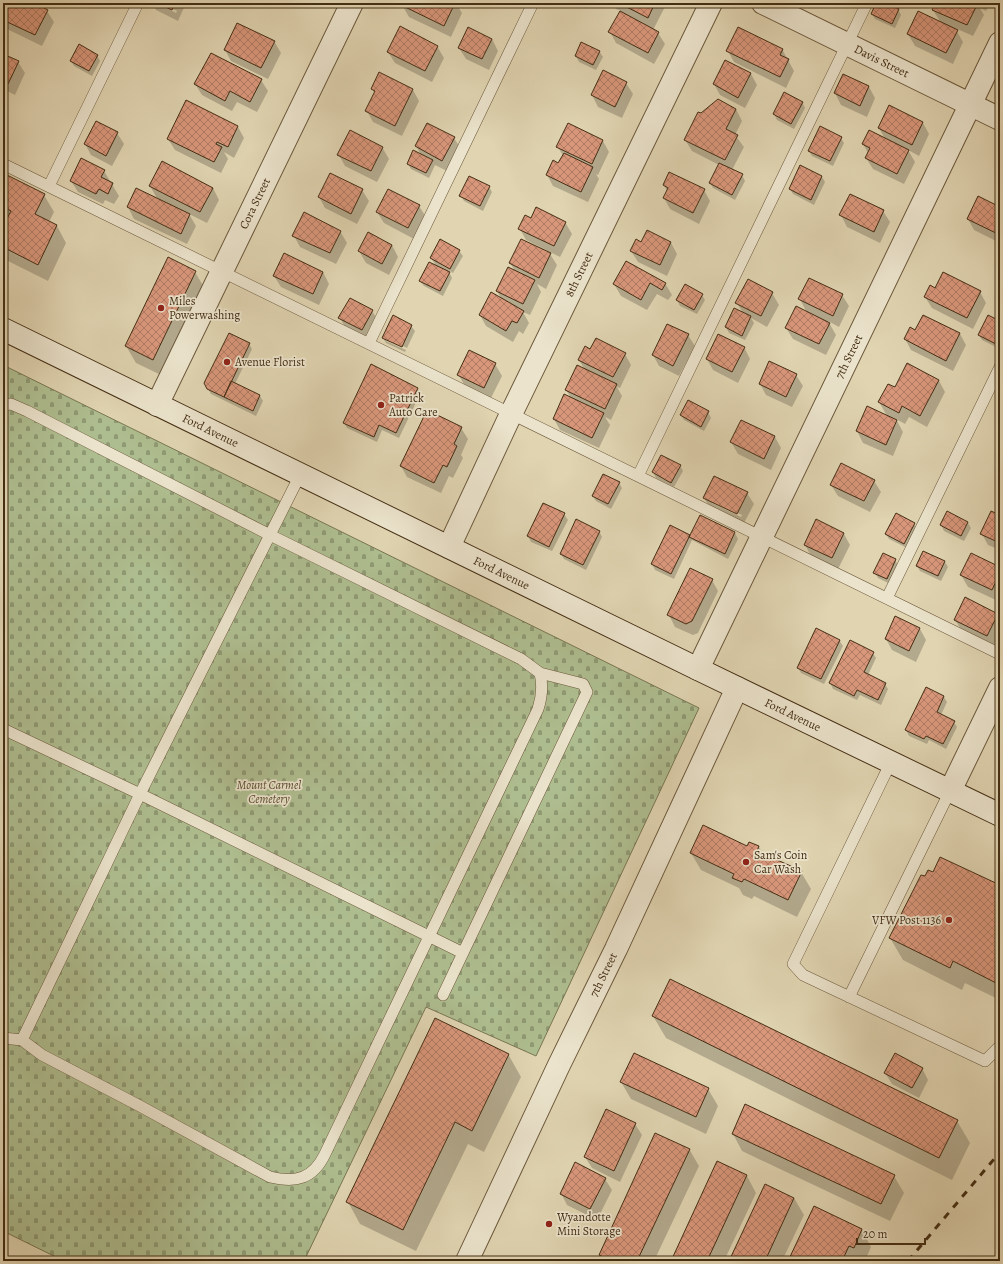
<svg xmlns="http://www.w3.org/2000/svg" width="1003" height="1264" font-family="Alegreya,serif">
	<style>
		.cemetery { fill: url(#cemetery-stones); stroke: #797652 }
		.shadow { fill: #0003; fill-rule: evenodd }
		.building { fill: url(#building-cross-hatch); stroke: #442e14 }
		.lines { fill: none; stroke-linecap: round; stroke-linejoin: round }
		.lane-casing { stroke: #6b583b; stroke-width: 12 }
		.street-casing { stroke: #6b583b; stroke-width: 24 }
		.secondary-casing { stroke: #442e14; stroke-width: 24 }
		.lane { stroke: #ebe3cc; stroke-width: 11 }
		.street { stroke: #ebe3cc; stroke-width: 22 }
		.secondary { stroke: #ebe3cc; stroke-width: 22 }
		.rail { stroke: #442e14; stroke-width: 3; stroke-dasharray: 7 7; stroke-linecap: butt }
		.poi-dot { fill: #8f2418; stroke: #ebe3cc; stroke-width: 1.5 }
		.labels { text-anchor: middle; stroke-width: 3.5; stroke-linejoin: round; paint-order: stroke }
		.street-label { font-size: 12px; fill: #442e14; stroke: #ebe3cc }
		.poi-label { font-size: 12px; fill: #442e14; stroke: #ebe3cc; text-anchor: start }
		.park-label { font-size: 12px; font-style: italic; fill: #594b2d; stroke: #ebe3cc }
	</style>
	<defs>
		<pattern id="cemetery-stones" width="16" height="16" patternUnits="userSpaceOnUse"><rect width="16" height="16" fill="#aebd8f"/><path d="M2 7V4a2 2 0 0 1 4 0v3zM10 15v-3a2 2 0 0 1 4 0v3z" fill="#8f9a74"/></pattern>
		<pattern id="building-cross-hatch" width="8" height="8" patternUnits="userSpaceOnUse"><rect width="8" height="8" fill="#d8967a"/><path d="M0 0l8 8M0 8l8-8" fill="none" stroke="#b17b63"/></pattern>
	</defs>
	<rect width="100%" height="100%" fill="#e0d4b1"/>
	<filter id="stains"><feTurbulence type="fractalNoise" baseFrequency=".005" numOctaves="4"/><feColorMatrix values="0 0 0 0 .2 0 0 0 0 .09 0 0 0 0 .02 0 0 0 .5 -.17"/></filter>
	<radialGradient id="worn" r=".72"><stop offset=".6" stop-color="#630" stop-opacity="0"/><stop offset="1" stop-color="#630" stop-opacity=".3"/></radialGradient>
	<path class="cemetery" d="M3 365 699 708 536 1056 426 1007 304 1261H64L3 1231Z"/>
	<path class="shadow" d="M15 3H32L47 11 54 22 42 46 9 30 3 18 8 8 12 9Z
		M56 3H65L63 7Z
		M152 3H158L176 13 177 11 159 3H186L178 21 156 10Z
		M403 3H456L462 13 451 37 409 17 402 5Z
		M612 3H667L653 30 658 33 665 44 654 64 616 43 610 32 621 11 616 9Z
		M877 3H885L898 9 901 15 895 28 875 19 872 14Z
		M937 3H990L986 11 980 8 984 15 973 36 955 28 963 42 953 64 915 46 908 34 941 23 933 10Z
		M492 39 498 51 489 70 466 59 459 48Z
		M274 41 281 53 268 79 231 61 225 50Z
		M437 46 444 58 432 82 395 63 388 52Z
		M782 49 794 71 786 88 734 62 728 51Z
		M599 51 603 57 596 70 579 62 576 56Z
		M3 55 18 62 25 73 15 95 3 89Z
		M97 55 100 61 92 76 74 66 71 61Z
		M726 61 751 74 757 85 745 108 720 95 714 84Z
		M379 73 413 90 419 101 402 136 373 122 367 111 375 94 372 89Z
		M844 75 869 87 875 98 867 117 841 105 835 93Z
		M261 80 268 91 257 112 237 102 232 111 202 95 195 84Z
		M626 83 633 94 622 118 598 107 592 95Z
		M3 94 7 102 3 111Z
		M802 102 805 108 794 129 777 120 774 114Z
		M736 109 742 121 735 135 744 147 732 170 742 175 745 181 735 200 713 188 710 183 719 165 692 151 685 140 701 115Z
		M923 123 929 134 919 156 908 150 915 162 904 184 873 169 866 158 868 153 863 144 885 139 879 128Z
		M569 125 603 141 609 152 598 175 596 174 599 179 588 202 553 186 547 175 559 165 563 156 558 147Z
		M238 127 244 138 234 158 224 152 228 159 221 173 175 150 168 139Z
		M117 133 124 144 112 166 91 155 85 144Z
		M454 138 461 149 449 172 435 165 429 178 411 169 408 164 421 155 416 146Z
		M841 138 844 143 833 166 812 156 809 151Z
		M382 147 389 159 377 182 345 166 339 155Z
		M801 166 822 177 825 182 814 205 793 194 790 189Z
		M104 171 119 196 114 204 105 200 103 204 78 192 71 181Z
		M3 174 44 195 54 212 49 222 57 226 66 243 48 281 6 260 3 255Z
		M664 185 704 190 710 201 699 224 670 209 664 198 667 191Z
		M150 186 213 188 219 200 207 223 189 214 196 226 187 244 134 219 128 207 158 200Z
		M489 187 492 192 483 211 464 201 461 196Z
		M362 190 369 201 357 224 325 208 319 197Z
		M419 206 426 217 414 239 384 223 377 212Z
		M1000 208V243L974 230 968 219Z
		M883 211 890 222 880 243 847 227 841 215Z
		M565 222 572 234 560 257 526 240 520 229Z
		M340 231 347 243 336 264 300 247 294 236Z
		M642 243H671L677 254 667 276 638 262 631 251Z
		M392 245 398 257 389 275 366 263 359 251Z
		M459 251 463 256 453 273 448 270 452 278 443 296 424 286 420 281 436 266 431 258Z
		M550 254 557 265 546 289 537 284 541 292 530 315 523 312 529 323 523 334 519 331 513 342 486 326 480 315 502 300 497 291 515 271 510 263Z
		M627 262 665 283 672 295 668 300 657 294 647 310 621 296 614 284Z
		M195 272 205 289 163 376 136 363 126 346Z
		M323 272 329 284 319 305 281 287 274 276Z
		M936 289 980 292 986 303 973 329 932 308 925 297Z
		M772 293 779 305 767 327 751 318 754 323 745 340 729 333 726 327 743 313 737 303Z
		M702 295 705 300 697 314 680 306 677 300Z
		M842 295 849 306 839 327 828 321 836 335 826 355 793 339 786 328 807 313 800 299Z
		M372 311 379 322 368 341 346 329 340 318Z
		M923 316 960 334 966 345 953 371 911 350 905 339 915 331Z
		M988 316 1000 322V349L982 340 979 335Z
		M411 326 415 331 407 348 386 338V341L406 350 405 352 386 343 383 338Z
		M688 335 695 346 679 376 659 366 653 355Z
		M249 344 252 349 235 384 260 396 263 401 256 416 211 394 205 383Z
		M744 347 750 359 738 383 713 370 707 359Z
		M591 350 625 354 631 365 620 388 617 387 622 396 611 420 605 417 610 425 599 448 560 430 554 419 571 398 566 390 585 370 579 360Z
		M469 352 495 364 502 376 491 398 465 386 458 374Z
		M908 364 939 381 945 392 927 427 909 417 905 424 896 419 903 432 893 456 863 443 857 431 867 407 887 416 879 402 895 388Z
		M796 375 803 386 792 407 766 395 760 384Z
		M417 388 420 394 399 438 382 430 377 442 347 428 344 423Z
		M708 412 711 418 704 431 684 420 681 415Z
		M461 428 468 439 461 455 463 458 453 478 449 476 441 493 407 477 401 466Z
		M775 437 781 448 771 470 738 454 731 442Z
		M680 465 683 471 674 487 656 478 653 472Z
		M874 481 881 492 870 512 838 496 831 485Z
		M619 483 622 488 611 509 596 501 593 496Z
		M747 493 754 504 743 525 711 509 704 498ZM712 501 742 515 741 517 712 503Z
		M948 513 968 523 971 528 964 541 944 531 941 525Z
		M564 514 568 520 552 551 531 542 528 536Z
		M700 516 735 533 738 539 728 559 692 540 674 579 655 570 652 564 689 536 690 538Z
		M1000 516V550L988 545 982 534Z
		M914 524 917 529 907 548 889 539 886 534Z
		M599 531 602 537 586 570 564 559 561 554Z
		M844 534 850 545 838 569 811 556 805 545Z
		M923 552 945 562 948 567 941 581 920 571 917 566Z
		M895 560 898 565 890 584 878 578 875 573Z
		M1000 568V597L998 601 968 587 961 575Z
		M712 580 718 591 698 633 693 635 675 627 669 615Z
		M997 615 1000 619V634L993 647 962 631 955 620Z
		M896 618 920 629 926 640 916 662 892 650 886 639Z
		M839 640 843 646 824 684 801 673 798 668Z
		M873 653 876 658 868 675 885 684 888 689 881 705 860 695 857 700 833 689 830 683Z
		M944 697 947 702 941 715 954 722 957 727 946 749 929 740 927 744 909 736 906 730Z
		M750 843 759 847 763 854 801 872 811 889 797 917 754 896 752 899 743 895 739 888 701 870 691 853 748 847Z
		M1000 886V1000L965 983 962 990 903 960 890 938Z
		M653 1016 957 1121 970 1143 952 1180 666 1038Z
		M508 1054 521 1077 484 1152 468 1144 416 1251 360 1224 348 1202Z
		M922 1068 928 1080 919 1098 892 1084 885 1073Z
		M621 1082 708 1089 718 1106 706 1134 631 1099Z
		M635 1124 642 1135 620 1182 592 1168 585 1157Z
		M733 1134 894 1176 904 1193 890 1221 742 1151Z
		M689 1149 699 1166 654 1261H604L600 1254Z
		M718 1163 747 1176 756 1193 724 1261H672Z
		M605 1179 612 1190 597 1220 567 1205 561 1193Z
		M794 1198 804 1215 782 1261H730Z
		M862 1230 871 1247 865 1261H789Z"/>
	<path class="building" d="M14 3H34L48 10 35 35 3 20 8 6 12 8Z
		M157 3H175L172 10Z
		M402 3H455L444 26 401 5Z
		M619 3H655L648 18Z
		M876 3H887L899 9 892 24 871 14Z
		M936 3H978L967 25 932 10Z
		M620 11 659 32 648 53 608 32Z
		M918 11 958 30 946 53 907 34Z
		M237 23 275 41 261 68 224 50Z
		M400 26 438 46 425 71 387 52Z
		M468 27 492 39 482 59 458 48Z
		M738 27 783 49 780 55 789 59 780 77 726 51Z
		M581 42 600 51 593 65 575 56Z
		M79 44 98 55 89 71 70 61Z
		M211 53 262 79 250 102 230 91 225 101 194 84Z
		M3 54 19 61 8 84 3 81Z
		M725 60 751 73 738 98 713 84Z
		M603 70 627 82 615 107 591 95Z
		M379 72 413 89 395 126 365 111 375 91 371 89Z
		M843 74 869 86 860 106 834 93Z
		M784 92 803 102 791 124 773 114Z
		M718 99 736 109 726 129 738 135 725 160 684 140 698 112 701 113Z
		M186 100 238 126 228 147 217 142 216 144 222 147 214 162 167 139Z
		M889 105 923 122 912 145 878 128Z
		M96 121 118 132 106 156 84 144Z
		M427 123 455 137 442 161 415 146Z
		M568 123 603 140 592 164 556 147Z
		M820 126 842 137 830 161 808 151Z
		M350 130 383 147 371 171 337 155Z
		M869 130 909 150 897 174 865 158 870 148 862 144Z
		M413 150 433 160 426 173 407 164Z
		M564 153 593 167 581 192 546 175 553 160 558 163Z
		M81 158 105 170 101 177 113 183 108 194 99 189 96 194 70 181Z
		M162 161 213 188 200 212 149 186Z
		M719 163 743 174 732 195 709 183Z
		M800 165 822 176 811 200 789 189Z
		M669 172 705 189 693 213 663 198 668 188 663 185Z
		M3 173 45 194 35 214 57 225 38 265 3 247V226L11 211 3 207Z
		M330 173 363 189 351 214 318 197Z
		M469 176 490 186 480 206 459 196Z
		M136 188 190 214 181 234 127 207Z
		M388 189 420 205 408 228 376 212Z
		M850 194 884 210 874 232 839 215Z
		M978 196 1000 207V235L967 219Z
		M536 207 566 222 554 246 518 229 525 215 531 218Z
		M304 212 341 231 330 253 292 236Z
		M647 230 671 242 660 265 630 251 636 239 641 242Z
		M368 232 392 245 382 264 358 251Z
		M440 239 460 250 450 269 430 258Z
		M521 239 551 253 539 278 509 263Z
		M284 253 323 272 313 294 273 276Z
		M168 257 196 271 153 360 125 346Z
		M626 261 666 283 662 290 650 283 641 300 613 284Z
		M429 262 450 272 440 291 419 281Z
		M508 267 535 280 523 304 496 291Z
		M943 272 981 291 967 318 924 297 930 285 935 288Z
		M809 278 843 294 833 316 798 299Z
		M748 279 773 292 761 316 735 303Z
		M685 284 703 294 694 310 676 300Z
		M491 292 524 311 517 323 512 321 506 331 479 315Z
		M350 298 373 310 362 330 338 318Z
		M796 306 830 323 819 344 785 328Z
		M734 308 751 316 742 336 725 327Z
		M393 315 412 325 402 347 382 338Z
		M923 315 960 333 946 361 904 339 910 327 915 330Z
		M988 315 1000 321 998 345 978 335Z
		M667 324 689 334 673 366 652 355Z
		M229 333 250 343 224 397 207 389 204 383Z
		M718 334 745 347 732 372 706 359Z
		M596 338 626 353 613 377 578 360 585 346 590 349Z
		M469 350 496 363 484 388 457 375Z
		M769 361 797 374 786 397 759 384Z
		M907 363 939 380 920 416 902 406 899 413 878 402 888 384 895 387Z
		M371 364 418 388 396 433 379 425 374 437 343 423Z
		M577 365 617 384 605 409 565 390Z
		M231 381 260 395 253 411 224 397Z
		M564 394 604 413 592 438 553 419Z
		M688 400 709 411 701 427 680 415Z
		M867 406 897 420 886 445 856 431Z
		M427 410 462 427 454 444 457 446 447 467 443 465 434 483 400 466Z
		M741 420 775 436 764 459 730 442Z
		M661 455 681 465 671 483 652 472Z
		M841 463 875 480 864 501 830 485Z
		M603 474 620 482 608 504 592 496Z
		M714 476 748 492 737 514 703 498Z
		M543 503 565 513 549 547 527 536Z
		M947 511 968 522 961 536 940 525Z
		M991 511 1000 515V543L980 534Z
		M896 513 915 523 904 544 885 534Z
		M700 515 735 532 725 554 689 537Z
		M576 519 600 531 583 565 560 554Z
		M816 519 844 533 832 558 804 545Z
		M670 525 690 535 671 574 651 564Z
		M923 551 945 561 938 576 916 566Z
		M883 553 896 559 887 579 873 573Z
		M971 553 1000 567V573L992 590 960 575Z
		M690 568 713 579 692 621 686 624 667 615Z
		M965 597 998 614 987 636 954 620Z
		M895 616 920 628 909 651 885 639Z
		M816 628 840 640 821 679 797 668Z
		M850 640 874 652 864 672 886 683 878 700 857 690 854 696 829 683Z
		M926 687 944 696 937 712 955 721 943 744 926 736 924 739 905 730Z
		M703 825 747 846 749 842 759 846 757 851 802 871 788 900 744 879 742 882 732 878 734 874 690 853Z
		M940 857 1000 885V985L953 961 950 968 889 938 921 875 925 876 928 870 933 872Z
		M670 979 958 1120 939 1158 652 1016Z
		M435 1018 509 1054 472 1131 455 1122 403 1230 346 1202Z
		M634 1053 709 1088 696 1117 620 1082Z
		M895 1053 923 1068 912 1088 884 1073Z
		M745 1104 895 1175 881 1204 732 1134Z
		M606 1109 636 1123 614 1171 584 1157Z
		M655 1133 690 1149 637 1261H612L599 1255Z
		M717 1161 747 1175 707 1261H671Z
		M575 1162 606 1178 590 1209 560 1194Z
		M765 1184 794 1198 765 1261H729Z
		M814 1206 862 1229 854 1248 849 1246 842 1261H788Z"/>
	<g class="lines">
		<defs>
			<path id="lane" d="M3 164 1000 654
				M49 186 138 3
				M369 343 533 3
				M3 405 11 404 27 411 270 535 521 659 540 673 583 684 587 692 443 995
				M638 476 867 3
				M887 598 1000 367
				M3 729 140 794 463 953
				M891 762 793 964 803 975 985 1061 1000 1046
				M849 997 950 791
				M3 1038 22 1040 42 1055 138 1105 270 1177C296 1183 313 1179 325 1154L538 709C542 697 543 686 540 673
				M22 1040 140 794 300 475"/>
			<g id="street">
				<path id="s1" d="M763 3 1000 119"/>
				<path id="s2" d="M157 405 352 3"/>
				<path id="s3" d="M449 547 511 414 711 3"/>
				<path id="s4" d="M698 669 1000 43"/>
				<path d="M950 791 1000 688"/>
				<path id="s5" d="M467 1261 559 1065 616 949 737 688"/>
			</g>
			<g id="secondary">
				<path id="s6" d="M3 329 698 669 1000 815"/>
			</g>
		</defs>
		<use href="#lane" class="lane-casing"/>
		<use href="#street" class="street-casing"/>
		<use href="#secondary" class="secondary-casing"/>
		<use href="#lane" class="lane"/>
		<use href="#street" class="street"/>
		<use href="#secondary" class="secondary"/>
		<path class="rail" d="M908 1261 1000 1152"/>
	</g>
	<g class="poi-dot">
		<circle cx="161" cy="308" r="4"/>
		<circle cx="227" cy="362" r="4"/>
		<circle cx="381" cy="405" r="4"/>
		<circle cx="746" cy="862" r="4"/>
		<circle cx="949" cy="920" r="4"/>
		<circle cx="549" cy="1224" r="4"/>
	</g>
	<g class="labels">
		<g class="street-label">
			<text dy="4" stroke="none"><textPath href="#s1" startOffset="132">Davis Street</textPath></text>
			<text dy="4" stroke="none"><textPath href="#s2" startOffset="224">Cora Street</textPath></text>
			<text dy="4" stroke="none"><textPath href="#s3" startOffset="302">8th Street</textPath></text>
			<text dy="4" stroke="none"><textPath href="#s4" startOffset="347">7th Street</textPath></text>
			<text dy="4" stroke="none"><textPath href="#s6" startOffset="231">Ford Avenue</textPath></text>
			<text dy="4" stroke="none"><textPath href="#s6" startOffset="555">Ford Avenue</textPath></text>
			<text dy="4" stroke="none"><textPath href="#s6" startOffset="879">Ford Avenue</textPath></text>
			<text dy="4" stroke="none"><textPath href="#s5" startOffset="317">7th Street</textPath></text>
		</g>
		<g class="poi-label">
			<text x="169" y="305">Miles<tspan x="169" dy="14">Powerwashing</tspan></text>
			<text x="235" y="366">Avenue Florist</text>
			<text x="389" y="402">Patrick<tspan x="389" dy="14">Auto Care</tspan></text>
			<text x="754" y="859">Sam's Coin<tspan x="754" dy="14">Car Wash</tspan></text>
			<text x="941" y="924" text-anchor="end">VFW Post 1136</text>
			<text x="557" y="1221">Wyandotte<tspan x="557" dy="14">Mini Storage</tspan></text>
		</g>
		<g class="park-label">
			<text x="269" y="789">Mount Carmel<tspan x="269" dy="14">Cemetery</tspan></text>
		</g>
	</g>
	<rect width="1003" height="1264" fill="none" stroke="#e0d4b1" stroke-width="16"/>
	<rect x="4" y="4" width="995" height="1256" fill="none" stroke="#442e14" stroke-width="2"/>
	<rect x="8" y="8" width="987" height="1248" fill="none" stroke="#442e14"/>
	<path d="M857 1238v6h68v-6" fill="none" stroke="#442e14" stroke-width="2"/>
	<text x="863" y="1238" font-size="12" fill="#442e14" stroke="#ebe3cc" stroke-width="3" paint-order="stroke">20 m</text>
	<rect width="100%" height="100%" filter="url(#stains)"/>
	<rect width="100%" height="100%" fill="url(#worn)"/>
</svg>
